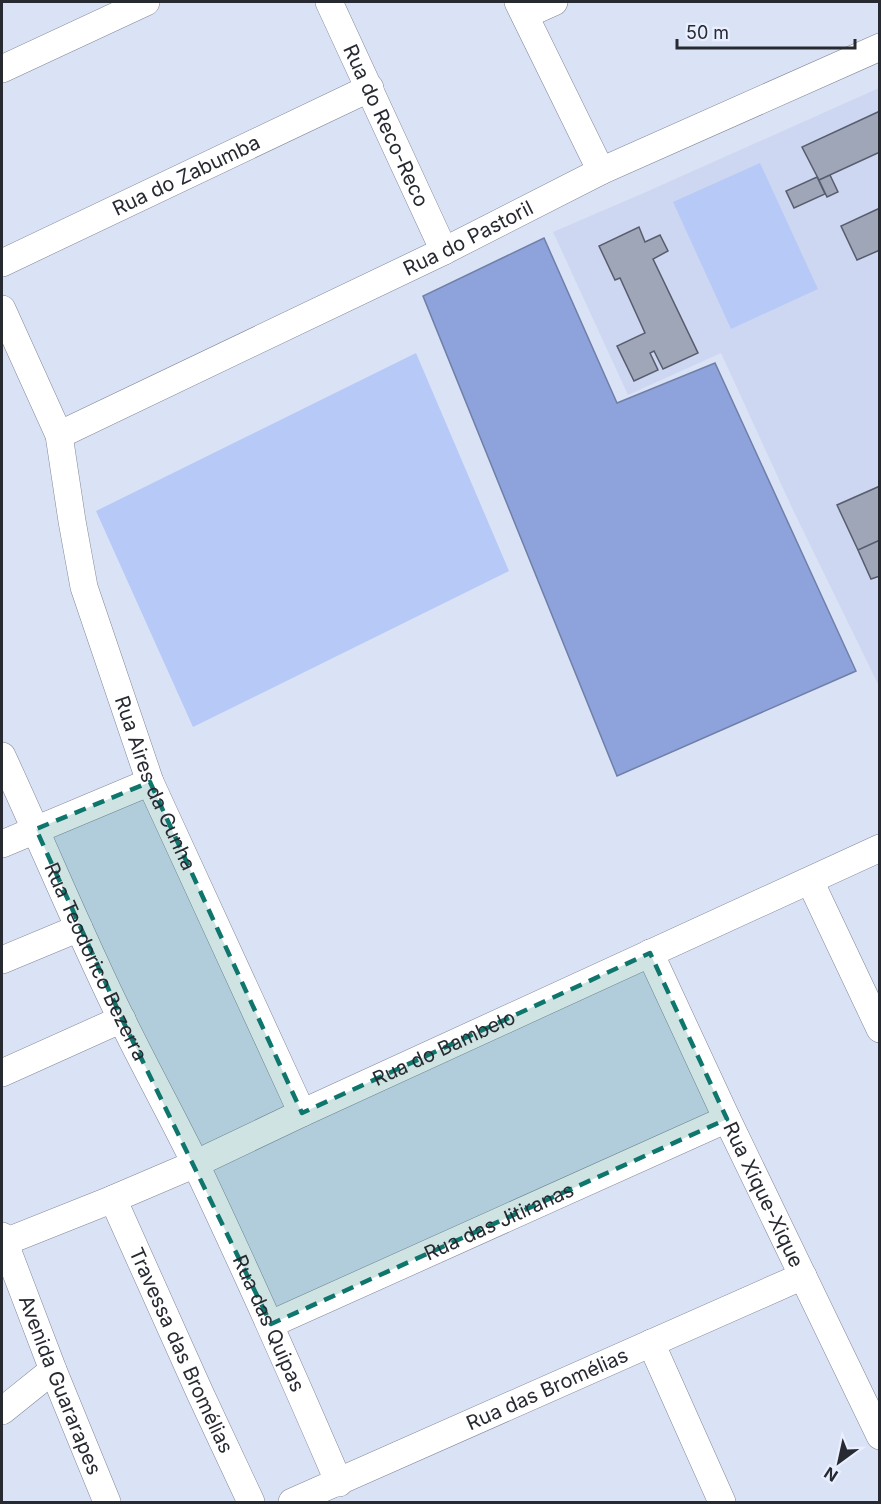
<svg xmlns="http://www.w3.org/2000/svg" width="881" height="1504" font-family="Inter,sans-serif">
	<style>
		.built { fill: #ced7f1 }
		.green { fill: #b7c9f7 }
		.water { fill: #8ea3db; stroke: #6f7fa8; stroke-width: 1.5 }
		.building { fill: #9fa6b8; stroke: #575d6e; stroke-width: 1.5 }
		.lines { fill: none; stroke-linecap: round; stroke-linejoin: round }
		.minor-casing { stroke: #808799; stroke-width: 28 }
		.minor { stroke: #fff; stroke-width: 27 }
		.marked { fill: #0f766e; fill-opacity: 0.2; stroke: #0f766e; stroke-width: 4.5; stroke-dasharray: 12 8; stroke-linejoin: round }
		.labels { text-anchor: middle; stroke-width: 6; stroke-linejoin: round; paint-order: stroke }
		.street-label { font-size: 20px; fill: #272a31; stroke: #e9efff }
	</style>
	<rect width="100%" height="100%" fill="#dae2f5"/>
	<path class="built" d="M879 88V686L793 510 721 353 628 395 553 232 646 192Z"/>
	<path class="green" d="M760 163 818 289 731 329 673 202Z
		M416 353 509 571 193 727 96 511Z"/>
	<path class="water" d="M544 238 617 403 715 363 856 671 617 776 423 296Z"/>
	<path class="building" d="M880 111V152L819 180 802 147Z
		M830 175 838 192 827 197 819 180Z
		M817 177 825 194 794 208 786 191Z
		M880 208V250L857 260 841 226Z
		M639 227 645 242 660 235 668 251 653 259 698 353 663 369 654 351 650 353 658 370 634 381 617 346 645 333 620 278 615 280 599 246Z
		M880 486V540L858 550 837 505Z
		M880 540V576L871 579 858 550Z"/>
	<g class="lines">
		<defs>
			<g id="minor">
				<path id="s1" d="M329 2 444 251"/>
				<path d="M518 2 601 171"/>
				<path d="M525 15 554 2"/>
				<path d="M2 69 146 2"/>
				<path id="s2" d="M2 263 370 88"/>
				<path id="s3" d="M2 309 59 435 72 521 84 587 150 782 302 1113"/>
				<path id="s4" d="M59 435 444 251 601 171 880 47"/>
				<path id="s5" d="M2 756C43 844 79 933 122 1020 146 1069 172 1116 196 1165 246 1270 293 1376 339 1483"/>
				<path d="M2 844 150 782"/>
				<path d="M810 881 880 1029"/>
				<path id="s6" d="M650 953 727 1119 880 1436"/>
				<path d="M2 960 79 928"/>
				<path d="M2 1073 122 1019"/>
				<path id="s7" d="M113 1199 200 1393 251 1502"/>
				<path id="s8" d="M2 1236 53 1370 107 1502"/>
				<path id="s9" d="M5 1242 113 1199 195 1164 302 1113 880 848"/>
				<path id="s10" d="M271 1324 727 1119"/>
				<path d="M651 1343 722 1502"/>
				<path d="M2 1411 53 1370"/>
				<path id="s11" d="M292 1502 803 1276"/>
			</g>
		</defs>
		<use href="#minor" class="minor-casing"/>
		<use href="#minor" class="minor"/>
	</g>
	<path class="marked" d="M150 782 302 1113 650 953 727 1119 271 1324 122 1019 36 829Z"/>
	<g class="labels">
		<g class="street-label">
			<text dy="7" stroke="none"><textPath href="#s1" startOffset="136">Rua do Reco-Reco</textPath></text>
			<text dy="7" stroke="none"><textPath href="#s2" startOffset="204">Rua do Zabumba</textPath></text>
			<text dy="7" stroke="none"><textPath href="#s4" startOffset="454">Rua do Pastoril</textPath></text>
			<text dy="7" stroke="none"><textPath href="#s3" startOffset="501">Rua Aires da Cunha</textPath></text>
			<text dy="7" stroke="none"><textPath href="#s5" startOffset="226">Rua Teodorico Bezerra</textPath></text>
			<text dy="7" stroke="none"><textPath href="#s9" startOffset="480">Rua do Bambelo</textPath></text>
			<text dy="7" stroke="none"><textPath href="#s6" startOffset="267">Rua Xique-Xique</textPath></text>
			<text dy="7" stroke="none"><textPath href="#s10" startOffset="250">Rua das Jitiranas</textPath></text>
			<text dy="7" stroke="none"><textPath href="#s5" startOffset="627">Rua das Quipas</textPath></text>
			<text dy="7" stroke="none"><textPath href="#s7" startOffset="166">Travessa das Bromélias</textPath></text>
			<text dy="7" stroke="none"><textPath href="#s8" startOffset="160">Avenida Guararapes</textPath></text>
			<text dy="7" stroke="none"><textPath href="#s11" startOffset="279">Rua das Bromélias</textPath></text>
		</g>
	</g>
	<rect width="881" height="1504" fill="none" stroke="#272a31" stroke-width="6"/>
	<g transform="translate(839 1462) rotate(213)" stroke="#e9efff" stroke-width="4.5" paint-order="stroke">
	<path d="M0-4.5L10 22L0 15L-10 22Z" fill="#272a31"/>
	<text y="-9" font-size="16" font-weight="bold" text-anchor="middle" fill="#272a31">N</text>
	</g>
	<path d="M677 39v9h178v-9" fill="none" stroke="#272a31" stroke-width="3"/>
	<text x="686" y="39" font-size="18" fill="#272a31" stroke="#e9efff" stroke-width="4.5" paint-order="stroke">50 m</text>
</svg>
